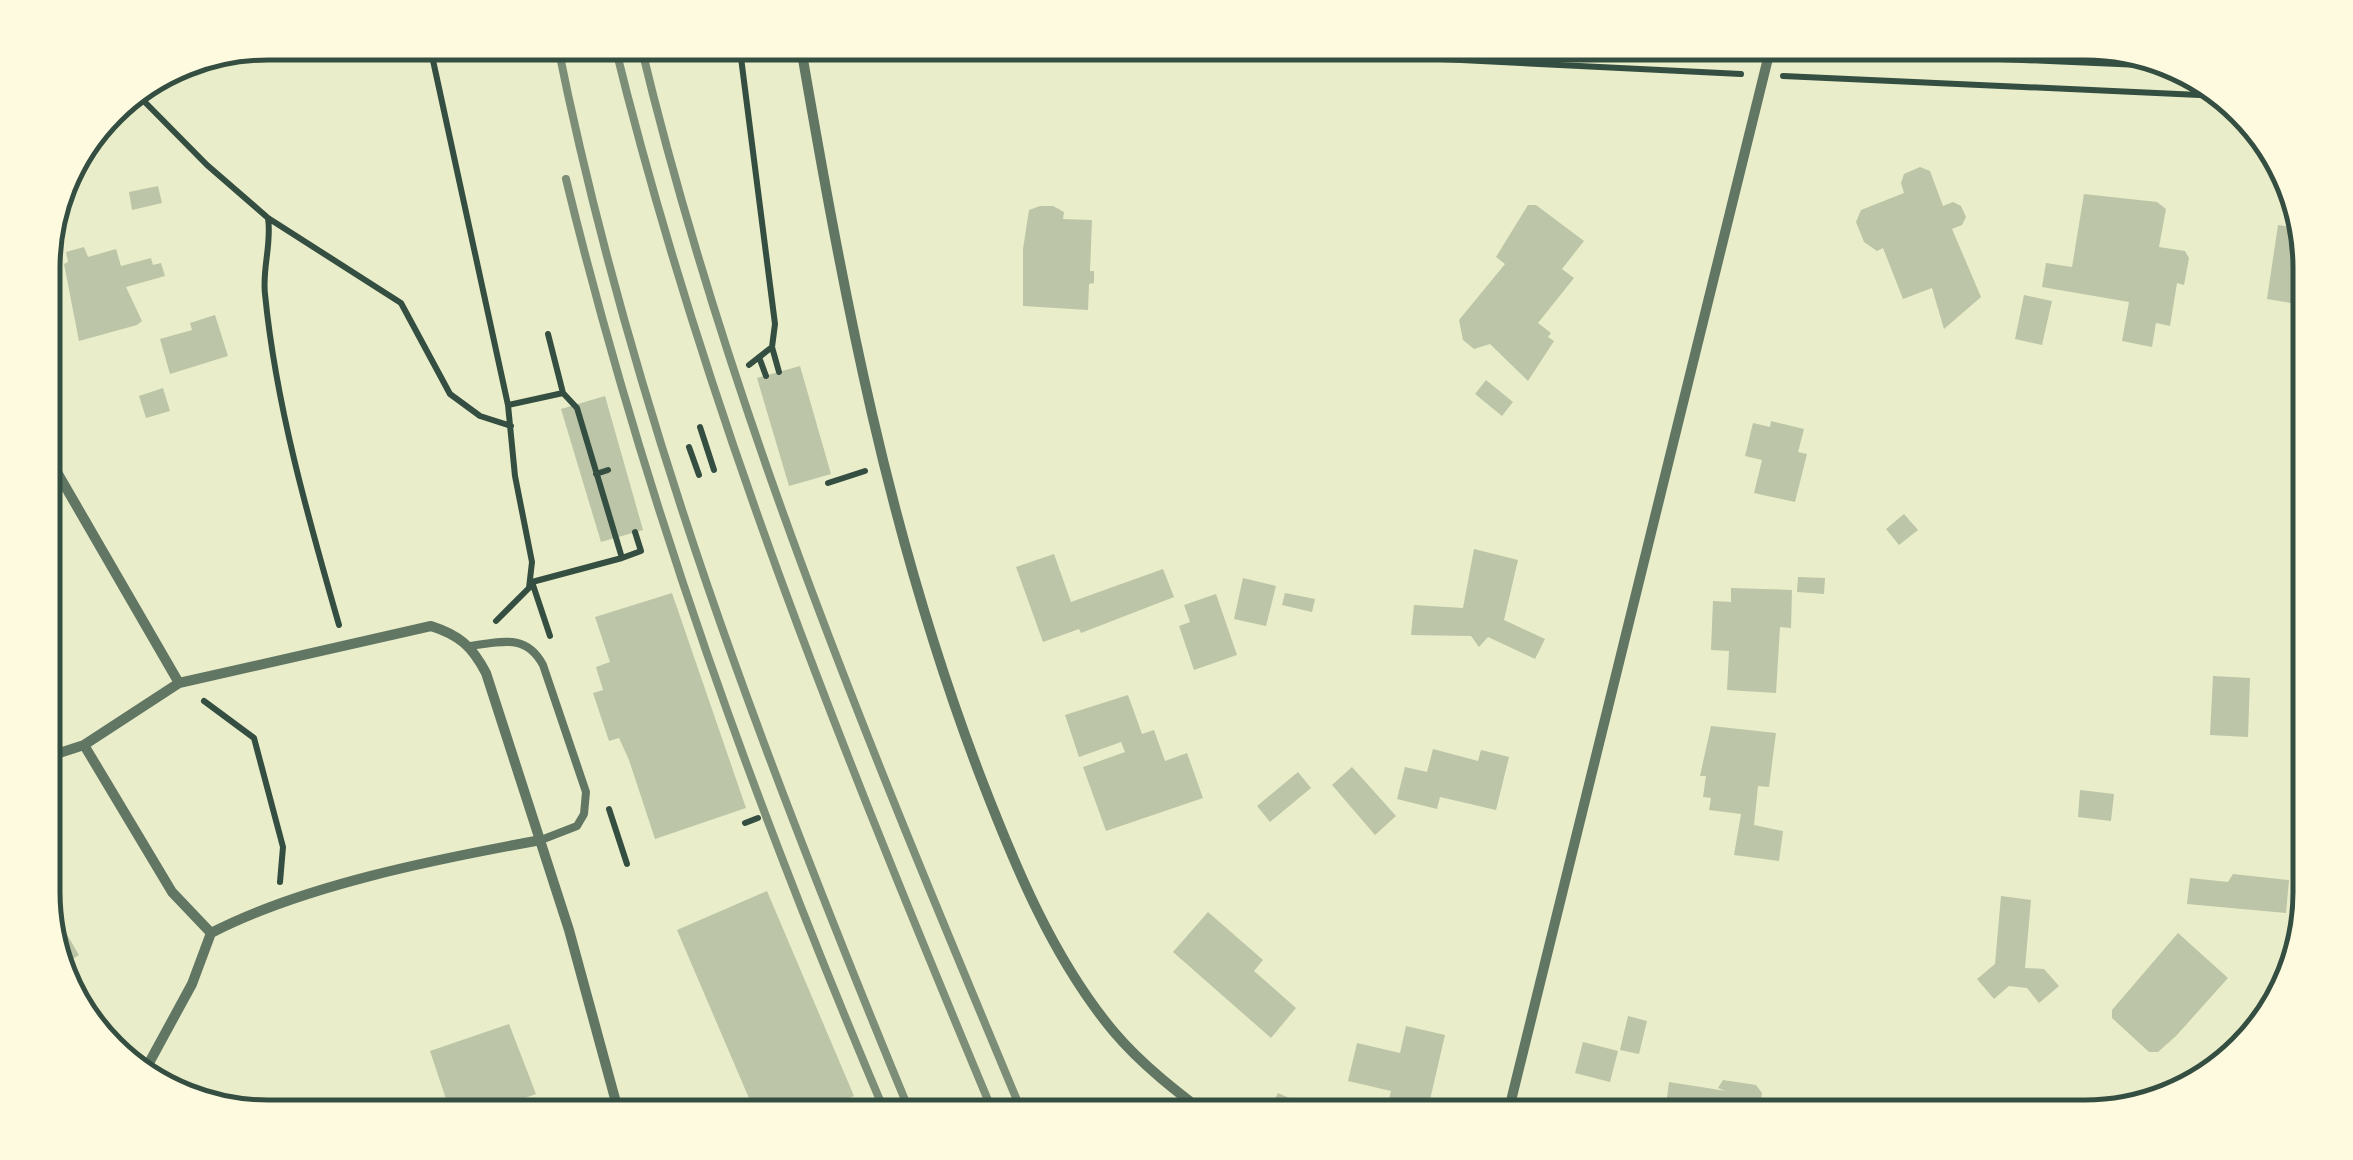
<svg xmlns="http://www.w3.org/2000/svg" width="2353" height="1160" font-family="Bitter,serif">
	<style>
		.building { fill: #bcc5a7 }
		.lines { fill: none; stroke-linecap: round; stroke-linejoin: round }
		.path { stroke: #344e41; stroke-width: 6 }
		.service { stroke: #617663; stroke-width: 8 }
		.minor { stroke: #617663; stroke-width: 10 }
		.rail { stroke: #7c8e77; stroke-width: 8 }
		.rim { fill: none; stroke: #344e41; stroke-width: 5 }
	</style>
	<rect width="100%" height="100%" fill="#e9edc9"/>
	<path class="building" d="M1920 167 1930 171 1943 206 1953 202 1961 206 1966 217 1962 225 1952 229 1981 297 1944 329 1932 288 1903 299 1883 248 1877 251 1864 242 1856 222 1861 210 1904 193 1901 183 1904 174Z
		M158 186 162 203 132 210 129 192Z
		M2084 194 2157 202 2166 209 2159 247 2185 251 2189 258 2184 285 2177 283 2170 326 2156 323 2152 347 2122 341 2129 302 2042 287 2046 263 2072 267Z
		M1528 205H1536L1584 241 1562 269 1574 278 1538 323 1551 333 1548 337 1554 341 1528 381 1490 344 1474 349 1463 340 1459 320 1505 264 1496 257Z
		M1040 206H1053L1064 212 1063 219 1092 220 1090 271H1094V283L1089 284 1088 310 1023 306V249L1029 210Z
		M2278 225 2305 229 2309 239V306L2267 299Z
		M84 247 88 257 116 249 121 266 151 258 153 265 161 263 165 276 126 287 142 321 137 325 79 341 64 264 68 262 66 252Z
		M2024 295 2052 301 2042 345 2015 339Z
		M215 315 228 356 170 374 160 339 192 330 190 323Z
		M800 366 831 474 789 486 757 378Z
		M1486 380 1513 402 1502 416 1475 394Z
		M163 388 170 411 146 418 139 396Z
		M605 396 643 530 601 542 561 409Z
		M1771 421 1804 429 1798 452 1807 454 1795 502 1754 493 1762 460 1745 456 1753 423 1770 427Z
		M1904 514 1918 530 1899 545 1886 529Z
		M1474 549 1518 560 1504 620 1545 639 1535 659 1488 637 1479 647 1471 636 1411 635 1414 605 1463 608Z
		M1054 554 1071 602 1163 569 1174 597 1081 633 1079 629 1043 642 1016 567Z
		M1798 577 1825 578 1824 594 1797 592Z
		M1243 578 1276 586 1266 626 1234 619Z
		M1731 588 1792 590 1791 628 1780 627 1776 693 1727 690 1729 651 1711 650 1713 601 1731 602Z
		M672 593 746 808 655 839 629 760 619 738 609 741 593 693 603 690 596 667 610 662 595 617Z
		M1285 593 1315 599 1312 612 1282 605Z
		M1216 594 1237 655 1194 670 1179 626 1190 622 1184 605Z
		M2213 676 2250 678 2248 737 2210 735Z
		M1128 695 1142 734 1154 730 1165 761 1187 753 1203 798 1106 831 1083 767 1125 752 1121 742 1079 757 1065 715Z
		M1711 726 1776 733 1769 787 1758 786 1754 825 1783 831 1779 861 1734 855 1741 814 1709 810 1711 798 1703 797 1706 776H1700Z
		M1433 749 1478 761 1481 750 1509 757 1496 810 1440 797 1437 809 1397 799 1405 767 1427 772Z
		M1352 767 1396 816 1375 835 1332 785Z
		M1298 772 1311 788 1270 822 1257 806Z
		M2080 790 2114 794 2111 821 2078 817Z
		M2233 874 2289 880 2286 913 2187 904 2190 878 2228 882Z
		M767 891 854 1096 804 1117H757L677 930Z
		M2001 896 2031 900 2025 968 2044 969 2059 986 2039 1003 2027 988 2009 986 1994 999 1977 979 1995 964Z
		M1208 912 1263 960 1254 971 1296 1008 1271 1038 1173 952Z
		M62 926 79 955 68 962 109 1029 101 1039 89 1029 49 934Z
		M2178 933 2228 978 2176 1036 2158 1052H2149L2112 1018V1010Z
		M1628 1016 1647 1021 1639 1054 1620 1050Z
		M509 1024 536 1094 471 1117H452L430 1051Z
		M1406 1026 1445 1035 1426 1117 1387 1108 1391 1091 1348 1081 1357 1043 1400 1053Z
		M1583 1042 1618 1051 1610 1082 1575 1073Z
		M1723 1080 1756 1085 1762 1093 1759 1112 1752 1117H1678L1680 1107 1666 1105 1669 1082 1726 1091 1718 1088Z
		M1278 1093 1294 1100 1287 1115 1271 1107Z"/>
	<g class="lines">
		<path class="path" d="M429 42 508 405 515 476 532 562 529 588 496 621
			M739 42 775 324 772 347 779 372
			M1098 42 1741 74
			M1651 42 1749 47
			M1792 50 2187 67
			M1783 76 2221 96
			M133 90 207 165 268 218C272 243 262 269 265 294 276 406 308 517 339 625
			M268 218 401 303 450 394 480 416 511 426
			M548 334 563 393 577 408 622 558 532 582 550 636
			M759 357 766 376
			M749 365 772 347
			M508 405 563 393
			M700 427 714 470
			M689 447 699 475
			M596 474 608 470
			M828 483 865 471
			M622 558 641 551 635 532
			M204 701 254 738 283 847 280 882
			M609 809 627 864
			M745 823 758 818"/>
		<path class="service" d="M470 646C501 642 526 633 543 665L586 792 584 814 577 826 541 840"/>
		<path class="minor" d="M800 42C844 297 888 535 981 778 1015 866 1053 959 1114 1032 1142 1065 1176 1091 1210 1117
			M43 448 179 683
			M44 758 84 745
			M211 933 172 892 84 745 179 683 431 626C459 635 472 646 486 673L569 930 620 1117
			M211 933C304 885 437 859 541 840
			M143 1074 192 984 211 933
			M1507 1117 1772 42"/>
		<path class="rail" d="M557 42C632 415 767 767 912 1117
			M614 42C705 414 848 765 995 1117
			M640 42C730 418 876 762 1024 1117
			M566 179C645 503 757 811 887 1117"/>
	</g>
	<path d="M0 0H2353V1160H0ZM268 60H2085A208 208 0 0 1 2293 268V892A208 208 0 0 1 2085 1100H268A208 208 0 0 1 60 892V268A208 208 0 0 1 268 60Z" fill="#fefae0" fill-rule="evenodd"/>
	<path class="rim" d="M268 60H2085A208 208 0 0 1 2293 268V892A208 208 0 0 1 2085 1100H268A208 208 0 0 1 60 892V268A208 208 0 0 1 268 60Z"/>
</svg>
